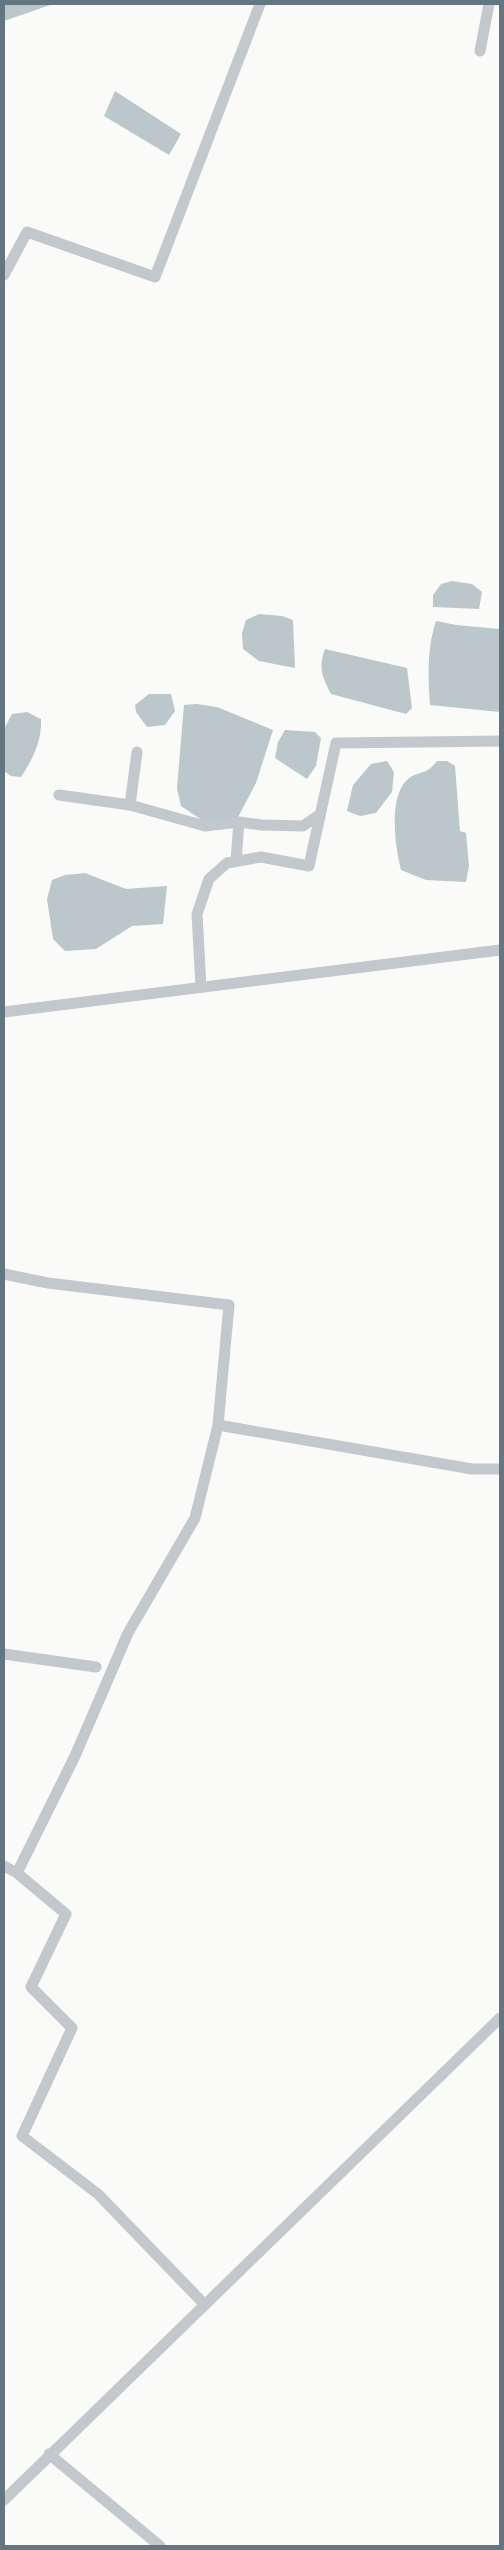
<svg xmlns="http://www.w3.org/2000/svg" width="504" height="2550" font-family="'DM Sans',sans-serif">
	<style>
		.water { fill: #bbc7cb }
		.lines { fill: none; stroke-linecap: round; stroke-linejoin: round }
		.street { stroke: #c3c8cc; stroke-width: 11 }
	</style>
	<rect width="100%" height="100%" fill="#fafaf8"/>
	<path class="water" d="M4 4H53L4 21Z
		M115 91 181 134 169 155 104 116Z
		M452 581 472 584 482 592 479 609 433 607V595L441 584Z
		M259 614 282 616 293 620 295 668 259 661 243 649 242 633 246 620Z
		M436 621 456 625 500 629V712L430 705C428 676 427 648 436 621Z
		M325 649 407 668 412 708 406 714 331 694C322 676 318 668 325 649Z
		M149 694H171L175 711 165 725 147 727 136 712 135 705Z
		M197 704 217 707 273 730 256 783 238 817 206 823 181 806 177 788 184 705Z
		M27 712 41 719C42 741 33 759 21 777L11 776 4 771V729L12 714Z
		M285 730 315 732 321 738 316 766 307 779 275 758 278 742Z
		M387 761 394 772 392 792 376 813 360 816 347 811 353 785 371 764Z
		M437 761H447L455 766 460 831 466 833 469 866 466 882 426 880 401 870C395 847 388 796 408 779 420 770 426 776 437 761Z
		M85 873 126 889 167 886 163 924 132 926 96 949 65 951 53 939 47 899 52 880 65 875Z"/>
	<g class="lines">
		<path class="street" d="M480 51 489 4
			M4 275 27 232 155 277 260 4
			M59 795 130 805 205 826 239 822 262 825 303 826 319 815
			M130 805 137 752
			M236 861 239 822
			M201 987 197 914 209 879 227 863 261 857 309 866 336 743 500 741
			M4 1012 500 950
			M4 1274 48 1283 229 1305 218 1425 195 1518 128 1633 75 1756 17 1873
			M218 1425 472 1469H500
			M4 1654 96 1667
			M4 1866 17 1873 66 1914 31 1987 72 2028 22 2136 98 2194 205 2305
			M49 2454 160 2546
			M4 2500 500 2018"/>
	</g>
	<rect width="504" height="2550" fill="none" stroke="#657683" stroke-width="10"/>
</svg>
